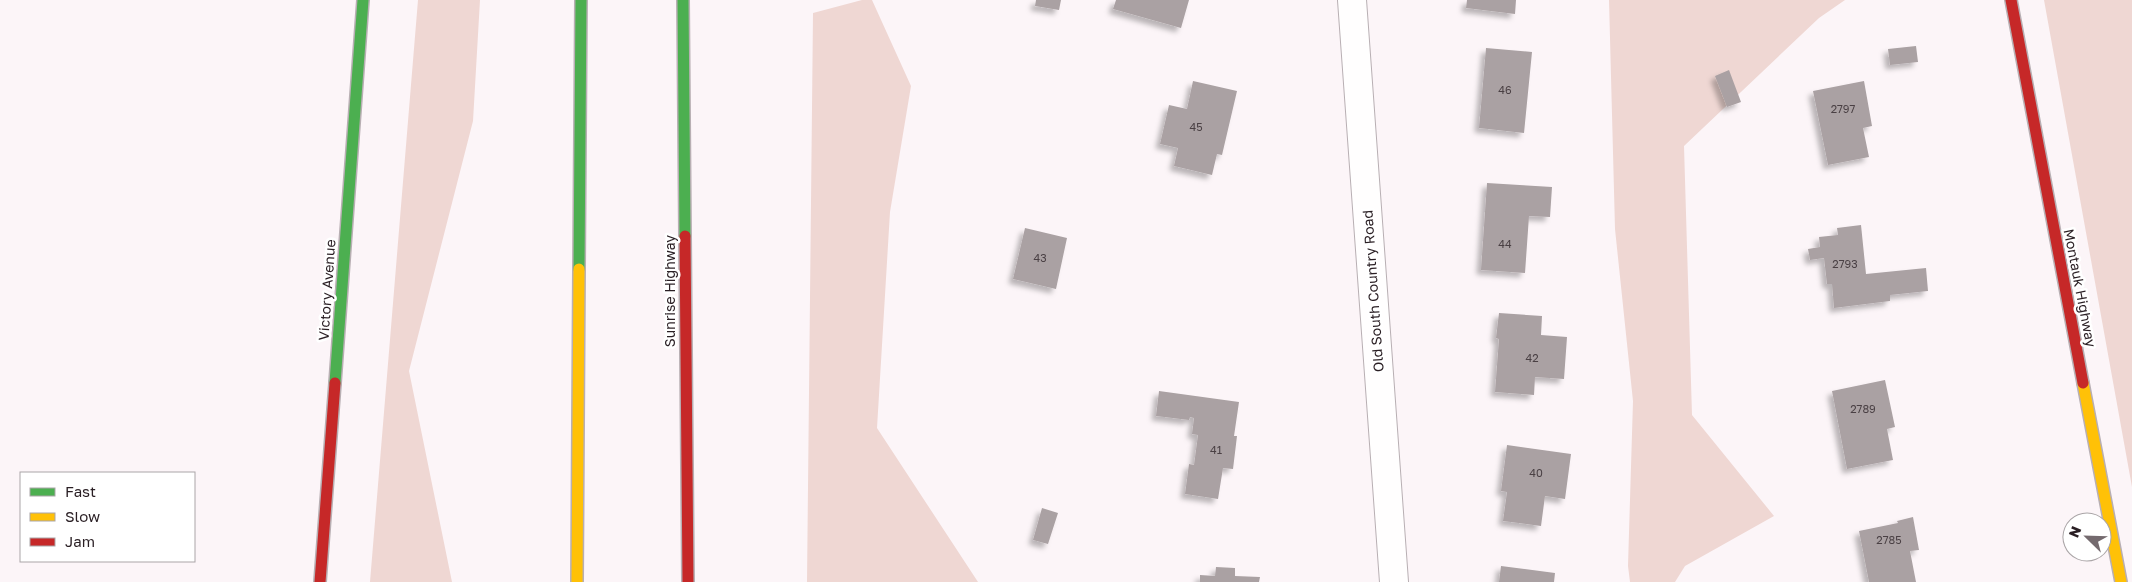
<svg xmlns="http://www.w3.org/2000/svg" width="2132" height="582" font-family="'Golos Text',sans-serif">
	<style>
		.forest { fill: #efd7d3 }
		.building { fill: #aaa1a3; filter: url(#shadow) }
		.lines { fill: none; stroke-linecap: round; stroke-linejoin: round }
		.street-casing { stroke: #b8afb3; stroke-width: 30 }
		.fast-casing { stroke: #b8afb3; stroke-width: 14 }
		.slow-casing { stroke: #b8afb3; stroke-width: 14 }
		.jam-casing { stroke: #b8afb3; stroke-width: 14 }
		.street { stroke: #fffefe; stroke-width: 28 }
		.fast { stroke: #4caf50; stroke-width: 11 }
		.slow { stroke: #ffc107; stroke-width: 11 }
		.jam { stroke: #c62828; stroke-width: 11 }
		.labels { text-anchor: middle; stroke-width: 5; stroke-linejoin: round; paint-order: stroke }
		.number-label { font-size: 11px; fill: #4a4044 }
		.street-label { font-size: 14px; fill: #2a1f24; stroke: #fff }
	</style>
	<defs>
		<filter id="shadow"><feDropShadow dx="-4.5" dy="4.5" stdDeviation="2.5" flood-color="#0004"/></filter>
	</defs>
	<rect width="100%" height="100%" fill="#fcf5f8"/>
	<path class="forest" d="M418 0H480L473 121 409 371 452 582H370Z
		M862 0H872L911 86 890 212 877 428 978 582H807L813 13Z
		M1609 0H1845L1819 18 1684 146 1692 415 1774 516 1685 566 1675 582H1630L1628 566 1633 401 1615 229Z
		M2044 0H2132V487Z"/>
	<path class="building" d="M1036 0H1061L1059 10 1035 6Z
		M1116 0H1189L1181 28 1113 9Z
		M1467 0H1516L1515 14 1466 8Z
		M1916 46 1918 62 1890 65 1888 49Z
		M1486 48 1532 52 1524 133 1479 128Z
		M1729 70 1741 102 1727 107 1715 76Z
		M1193 81 1237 91 1222 155 1217 154 1212 175 1174 166 1178 148 1160 144 1169 105 1187 109Z
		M1864 81 1872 126 1863 128 1869 157 1828 165 1813 91Z
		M1487 183 1552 187 1550 217 1529 216 1525 273 1481 270Z
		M1861 225 1866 274 1926 268 1928 291 1890 295V301L1834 308 1832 284H1827L1824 258 1810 260 1808 249 1820 247 1819 237 1838 235 1837 228Z
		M1025 228 1067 238 1056 289 1013 279Z
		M1499 313 1542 316 1541 335 1567 337 1564 379 1535 377 1534 395 1495 392 1499 339 1496 338Z
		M1885 380 1895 427 1887 429 1893 460 1847 469 1832 391Z
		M1159 391 1239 402 1234 436H1237L1233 469 1223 468 1218 499 1185 494 1189 464 1194 465 1198 435 1192 434 1194 418 1190 417 1189 420 1156 416Z
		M1507 445 1571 454 1565 499 1545 496 1541 526 1503 521 1507 492 1501 491Z
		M1042 508 1058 513 1048 544 1033 540Z
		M1913 517 1919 550 1910 551 1916 582H1869L1859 531 1898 523 1897 521Z
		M1501 566 1555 573 1554 582H1499Z
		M1216 567 1235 568V576L1260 577 1259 582H1200V575L1215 576Z"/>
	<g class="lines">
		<defs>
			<path id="street" d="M1352 0 1394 582"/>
			<path id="fast" d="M683 0 685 236
				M579 269 581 0
				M335 383 363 0"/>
			<path id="slow" d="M2083 383 2121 582
				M577 582 579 269"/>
			<path id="jam" d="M2011 0 2083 383
				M685 236 688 582
				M320 582 335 383"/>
		</defs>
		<use href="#street" class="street-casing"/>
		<use href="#fast" class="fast-casing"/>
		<use href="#slow" class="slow-casing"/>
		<use href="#jam" class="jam-casing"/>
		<use href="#street" class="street"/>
		<use href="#fast" class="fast"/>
		<use href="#slow" class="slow"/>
		<use href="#jam" class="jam"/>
	</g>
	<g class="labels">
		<g class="number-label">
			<text x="1505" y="94">46</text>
			<text x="1843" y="113">2797</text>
			<text x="1196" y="131">45</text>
			<text x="1505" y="248">44</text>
			<text x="1040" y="262">43</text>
			<text x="1845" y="268">2793</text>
			<text x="1532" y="362">42</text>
			<text x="1863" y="413">2789</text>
			<text x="1216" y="454">41</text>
			<text x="1536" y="477">40</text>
			<text x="1889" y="544">2785</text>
		</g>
		<g class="street-label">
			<text transform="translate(2080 288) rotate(79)" y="5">Montauk Highway</text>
			<text transform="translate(327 290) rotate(-86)" y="5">Victory Avenue</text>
			<text transform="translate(670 291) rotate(-90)" y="5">Sunrise Highway</text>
			<text transform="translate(1373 291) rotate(-94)" y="5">Old South Country Road</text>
		</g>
	</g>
	<rect x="20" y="472" width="175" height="90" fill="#ffffff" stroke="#aaa5a7"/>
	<rect x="30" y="488" width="25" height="8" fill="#4caf50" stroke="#aaa5a7"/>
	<text x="65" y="497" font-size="15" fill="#2a1f24">Fast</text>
	<rect x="30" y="513" width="25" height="8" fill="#ffc107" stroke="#aaa5a7"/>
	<text x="65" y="522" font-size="15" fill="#2a1f24">Slow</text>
	<rect x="30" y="538" width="25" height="8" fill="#c62828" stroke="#aaa5a7"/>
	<text x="65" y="547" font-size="15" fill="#2a1f24">Jam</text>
	<g transform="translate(2087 537) rotate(293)"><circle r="24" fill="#ffffff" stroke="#aaa5a7"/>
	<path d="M0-4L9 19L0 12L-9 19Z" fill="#746a6e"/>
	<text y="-8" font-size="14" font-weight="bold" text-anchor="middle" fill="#2a1f24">N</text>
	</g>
</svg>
